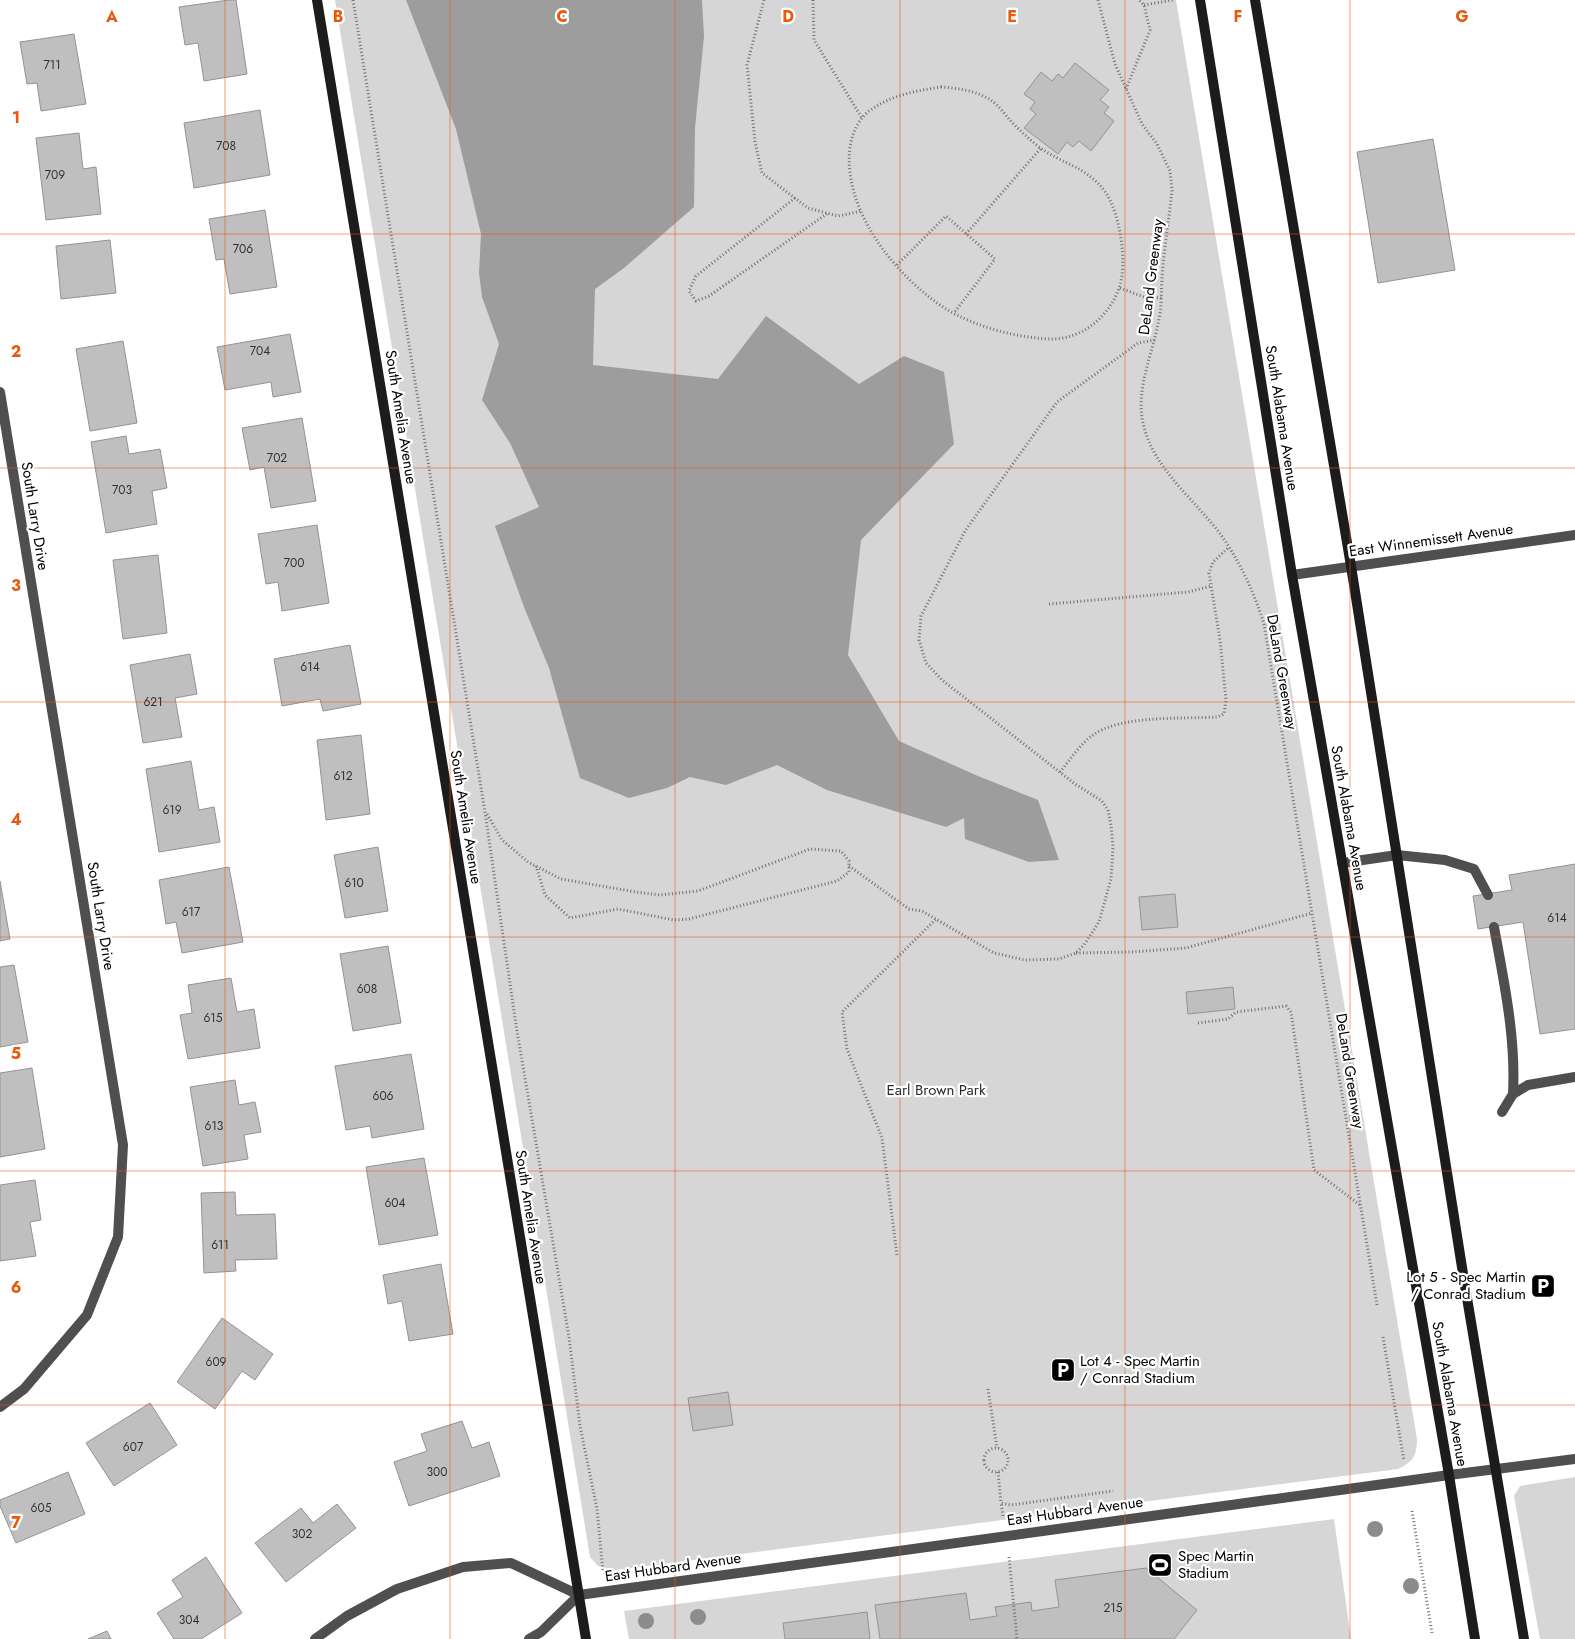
<svg xmlns="http://www.w3.org/2000/svg" width="1575" height="1639" font-family="Jost,sans-serif">
	<style>
		.green { fill: #d6d6d6 }
		.water { fill: #9d9d9d }
		.building { fill: #bfbfbf; stroke: #939393 }
		.lines { fill: none; stroke-linecap: round; stroke-linejoin: round }
		.path { stroke: #717171; stroke-width: 3; stroke-dasharray: 1 2.5; stroke-linecap: butt }
		.lane { stroke: #4f4f4f; stroke-width: 10 }
		.street { stroke: #4f4f4f; stroke-width: 10 }
		.secondary { stroke: #1c1c1c; stroke-width: 10 }
		.tree { fill: #8c8c8c }
		.grid { fill: none; stroke: #e8590c; stroke-width: 1; stroke-opacity: 0.55 }
		.labels { text-anchor: middle; stroke-width: 4.5; stroke-linejoin: round; paint-order: stroke }
		.number-label { font-size: 12px; fill: #303030 }
		.street-label { font-size: 15px; fill: #000; stroke: #fff }
		.park-label { font-size: 15px; fill: #2d2d2d; stroke: #fff }
		.poi-label { font-size: 15px; fill: #000; stroke: #fff; text-anchor: start }
		.grid-label { font-size: 16px; text-anchor: middle; font-weight: bold; fill: #e8590c; stroke: #fff; stroke-width: 4.5; stroke-linejoin: round; paint-order: stroke }
	</style>
	<rect width="100%" height="100%" fill="#fff"/>
	<path class="green" d="M335 0H1176L1417 1439C1417 1456 1413 1462 1398 1469L616 1570 598 1566 590 1557Z
		M1575 1477V1639H1540L1514 1496 1520 1486Z
		M1334 1519 1351 1639H629L624 1611Z"/>
	<path class="water" d="M406 0H702L704 36 695 128 694 207 624 268 595 289 593 365 718 379 766 316 859 384 904 356 944 372 954 444 861 540 848 655 899 741 978 776 1038 800 1059 860 1029 862 965 839 964 818 946 827 827 790 777 765 726 785 690 777 667 788 629 798 580 778 549 668 524 607 495 526 539 507 510 443 482 400 499 344 482 297 479 273 481 234 456 129Z"/>
	<path class="building" d="M229 0H236L247 74 204 81 198 43 185 45 179 7Z
		M74 34 86 104 41 111 37 83 27 84 20 42Z
		M1075 63 1109 90 1100 100 1109 107 1104 113 1114 121 1091 151 1079 141 1073 147 1067 142 1058 154 1024 128 1036 114 1030 109 1035 102 1024 94 1041 72 1052 81 1058 74 1063 78Z
		M260 110 270 175 194 188 184 123Z
		M79 133 83 169 96 167 101 214 46 220 36 138Z
		M1433 139 1455 270 1378 283 1357 152Z
		M265 210 277 287 230 294 224 259 216 260 209 219Z
		M110 240 116 293 61 299 56 246Z
		M290 334 301 392 273 397 271 382 225 390 217 347Z
		M123 341 137 423 90 431 76 349Z
		M302 418 316 501 271 508 264 467 250 470 242 428Z
		M126 436 129 454 160 449 167 488 152 491 157 524 106 533 91 442Z
		M317 525 329 603 282 611 278 582 266 584 258 534Z
		M158 555 167 633 123 639 113 560Z
		M350 645 361 704 323 711 320 699 282 706 274 659Z
		M190 654 197 694 175 698 182 737 143 743 130 665Z
		M361 735 370 814 326 820 317 740Z
		M191 761 199 810 214 807 220 842 159 852 146 769Z
		M378 847 388 911 345 918 334 855Z
		M1575 864V1029L1540 1034 1523 922 1478 929 1473 896 1512 890 1509 875Z
		M229 867 243 942 182 953 176 922 166 924 159 880Z
		M0 881 10 939 0 941Z
		M1175 894 1178 927 1142 930 1139 897Z
		M388 946 401 1023 353 1031 340 954Z
		M14 965 28 1042 0 1047V967Z
		M231 978 237 1012 254 1009 260 1048 188 1059 180 1015 192 1013 188 985Z
		M1233 987 1235 1009 1188 1014 1186 992Z
		M411 1054 424 1129 372 1138 370 1126 346 1130 335 1066Z
		M32 1068 45 1149 0 1157V1073Z
		M235 1080 239 1105 255 1102 261 1132 244 1135 248 1159 203 1166 190 1087Z
		M424 1158 438 1235 379 1245 366 1167Z
		M35 1180 41 1220 30 1222 36 1256 0 1261V1185Z
		M235 1192 236 1215 275 1214 277 1259 235 1260 236 1271 204 1273 201 1193Z
		M441 1264 453 1334 409 1341 402 1301 388 1304 383 1275Z
		M222 1318 273 1354 255 1380 242 1371 215 1409 177 1382Z
		M728 1392 733 1425 693 1431 688 1398Z
		M150 1403 177 1445 114 1486 86 1443Z
		M462 1421 472 1448 489 1442 500 1476 409 1506 394 1462 427 1451 421 1434Z
		M68 1472 85 1514 16 1543 0 1506V1500Z
		M337 1504 356 1528 286 1582 255 1543 301 1508 313 1523Z
		M206 1557 242 1613 201 1639H174L157 1613 183 1597 172 1580Z
		M1146 1568 1197 1610 1174 1639H880L875 1605 966 1593 970 1620 997 1616 995 1607 1031 1602 1032 1611 1059 1607 1055 1580Z
		M867 1612 870 1639H785L783 1623Z
		M107 1631 111 1639H88Z"/>
	<g class="lines">
		<path class="path" d="M353 0 485 812 516 1025 569 1337 580 1426 597 1509 603 1572
			M764 0 747 65 755 142 762 173 808 208 838 216 862 211
			M813 0 814 40 862 118
			M1098 0 1115 64 1142 124 1157 144 1170 171 1172 191C1169 219 1164 249 1162 278 1161 292 1162 305 1159 319 1153 354 1134 391 1144 427 1155 470 1195 500 1221 535 1240 562 1254 592 1264 624L1377 1305
			M1144 5 1173 0
			M941 87C958 88 978 91 992 101 998 105 1004 113 1009 119 1018 129 1028 138 1039 147 1062 164 1088 167 1106 193 1120 214 1128 264 1119 288 1109 317 1082 339 1052 339 1017 338 976 327 946 309 896 277 842 210 850 147 852 134 858 120 868 112 890 95 915 91 941 87Z
			M1126 89 1150 30 1144 5 1139 0
			M795 198 696 276 689 291 696 301 709 296 828 213
			M966 234 1041 148
			M897 265 946 216 995 259 954 313
			M1120 288 1144 297 1162 298
			M1049 604 1188 592 1211 586
			M1060 772C1070 760 1081 743 1093 735 1121 715 1182 719 1217 717L1224 714 1226 700 1220 640 1209 573 1213 562 1228 548
			M487 814 502 840 528 862 561 879 636 892 660 895 698 891 810 849 841 851 849 861V872L837 881 689 919 674 920 618 909 570 918 545 895 536 866
			M849 866 909 909 922 911 994 953 1025 960 1059 959 1076 953 1084 945 1099 922 1111 879 1113 847 1111 825 1108 810 1102 801 1075 784 942 680 926 663 919 640 921 616 965 531 1057 402 1138 343 1155 340
			M1076 953 1131 952 1186 948 1312 913
			M1198 1023 1228 1019 1236 1012 1286 1006 1291 1012 1314 1170 1361 1206
			M897 1255 882 1138 847 1049 842 1012 936 919
			M1383 1337 1404 1461
			M988 1389 997 1448
			M984 1460a12 12 0 1 1 24 0a12 12 0 1 1-24 0Z
			M998 1472 1001 1503
			M1412 1511 1432 1633
			M1003 1516 1001 1503 1011 1505 1113 1491
			M1009 1557 1017 1639"/>
		<path class="lane" d="M1342 863 1397 855 1445 860 1474 869 1488 895
			M1494 927C1504 982 1516 1037 1513 1094
			M1502 1112 1513 1094 1528 1085 1575 1077"/>
		<path class="street" d="M0 392 123 1145 118 1237 87 1315 24 1389 0 1407
			M1292 575 1575 535
			M315 1639 347 1616 397 1589 463 1567 511 1563 579 1595 1449 1475 1575 1459
			M529 1639 541 1632 579 1595"/>
		<path class="secondary" d="M317 0 586 1639
			M1200 0 1292 575 1449 1475 1475 1639
			M1255 0 1351 566 1464 1280 1524 1639"/>
	</g>
	<g class="tree">
		<circle cx="1375" cy="1529" r="8"/>
		<circle cx="1411" cy="1586" r="8"/>
		<circle cx="698" cy="1617" r="8"/>
		<circle cx="646" cy="1621" r="8"/>
	</g>
	<path class="grid" d="M225 0V1639M450 0V1639M675 0V1639M900 0V1639M1125 0V1639M1350 0V1639M0 234H1575M0 468H1575M0 702H1575M0 937H1575M0 1171H1575M0 1405H1575"/>
	<defs>
		<symbol id="parking-square" viewBox="-11 -11 22 22"><rect x="-9" y="-9" width="18" height="18" rx="4" fill="#000" stroke="#fff"/><path d="M-3.5-5.5H1a3.5 3.5 0 0 1 0 7H-1V5.5H-3.5ZM-1-3.4V-.6H.8a1.4 1.4 0 0 0 0-2.8Z" fill="#fff"/></symbol>
		<symbol id="stadium-square" viewBox="-11 -11 22 22"><rect x="-9" y="-9" width="18" height="18" rx="4" fill="#000" stroke="#fff"/><path d="M0-5a6.5 5 0 1 0 0 10a6.5 5 0 1 0 0-10ZM-3.5-1.8h7v3.6h-7Z" fill="#fff"/></symbol>
	</defs>
	<g fill-rule="evenodd">
		<use href="#parking-square" x="1529" y="1272" width="28" height="28"/>
		<use href="#parking-square" x="1049" y="1356" width="28" height="28"/>
		<use href="#stadium-square" x="1146" y="1551" width="28" height="28"/>
	</g>
	<g class="labels">
		<g class="number-label">
			<text x="52" y="69">711</text>
			<text x="226" y="150">708</text>
			<text x="55" y="179">709</text>
			<text x="243" y="253">706</text>
			<text x="260" y="355">704</text>
			<text x="277" y="462">702</text>
			<text x="122" y="494">703</text>
			<text x="294" y="567">700</text>
			<text x="310" y="671">614</text>
			<text x="153" y="706">621</text>
			<text x="343" y="780">612</text>
			<text x="172" y="814">619</text>
			<text x="354" y="887">610</text>
			<text x="191" y="916">617</text>
			<text x="1557" y="922">614</text>
			<text x="367" y="993">608</text>
			<text x="213" y="1022">615</text>
			<text x="383" y="1100">606</text>
			<text x="214" y="1130">613</text>
			<text x="395" y="1207">604</text>
			<text x="220" y="1249">611</text>
			<text x="216" y="1366">609</text>
			<text x="133" y="1451">607</text>
			<text x="437" y="1476">300</text>
			<text x="41" y="1512">605</text>
			<text x="302" y="1538">302</text>
			<text x="1113" y="1612">215</text>
			<text x="189" y="1624">304</text>
		</g>
		<g class="street-label">
			<text transform="translate(1151 277) rotate(-83)" y="5">DeLand Greenway</text>
			<text transform="translate(401 417) rotate(81)" y="5">South Amelia Avenue</text>
			<text transform="translate(1282 418) rotate(81)" y="5">South Alabama Avenue</text>
			<text transform="translate(35 516) rotate(81)" y="5">South Larry Drive</text>
			<text transform="translate(1431 540) rotate(-8)" y="5">East Winnemissett Avenue</text>
			<text transform="translate(1282 672) rotate(80)" y="5">DeLand Greenway</text>
			<text transform="translate(466 817) rotate(81)" y="5">South Amelia Avenue</text>
			<text transform="translate(1349 818) rotate(80)" y="5">South Alabama Avenue</text>
			<text transform="translate(101 916) rotate(81)" y="5">South Larry Drive</text>
			<text transform="translate(1350 1071) rotate(81)" y="5">DeLand Greenway</text>
			<text transform="translate(531 1217) rotate(81)" y="5">South Amelia Avenue</text>
			<text transform="translate(1450 1394) rotate(80)" y="5">South Alabama Avenue</text>
			<text transform="translate(1075 1511) rotate(-8)" y="5">East Hubbard Avenue</text>
			<text transform="translate(673 1567) rotate(-8)" y="5">East Hubbard Avenue</text>
		</g>
		<g class="park-label">
			<text x="936" y="1095">Earl Brown Park</text>
		</g>
		<g class="poi-label">
			<text x="1526" y="1282" text-anchor="end">Lot 5 - Spec Martin<tspan x="1526" dy="17">/ Conrad Stadium</tspan></text>
			<text x="1080" y="1366">Lot 4 - Spec Martin<tspan x="1080" dy="17">/ Conrad Stadium</tspan></text>
			<text x="1178" y="1561">Spec Martin<tspan x="1178" dy="17">Stadium</tspan></text>
		</g>
	</g>
	<g class="grid-label">
		<text x="112" y="22">A</text>
		<text x="338" y="22">B</text>
		<text x="562" y="22">C</text>
		<text x="788" y="22">D</text>
		<text x="1012" y="22">E</text>
		<text x="1238" y="22">F</text>
		<text x="1462" y="22">G</text>
		<text x="16" y="123">1</text>
		<text x="16" y="357">2</text>
		<text x="16" y="591">3</text>
		<text x="16" y="825">4</text>
		<text x="16" y="1059">5</text>
		<text x="16" y="1293">6</text>
		<text x="16" y="1528">7</text>
	</g>
</svg>
